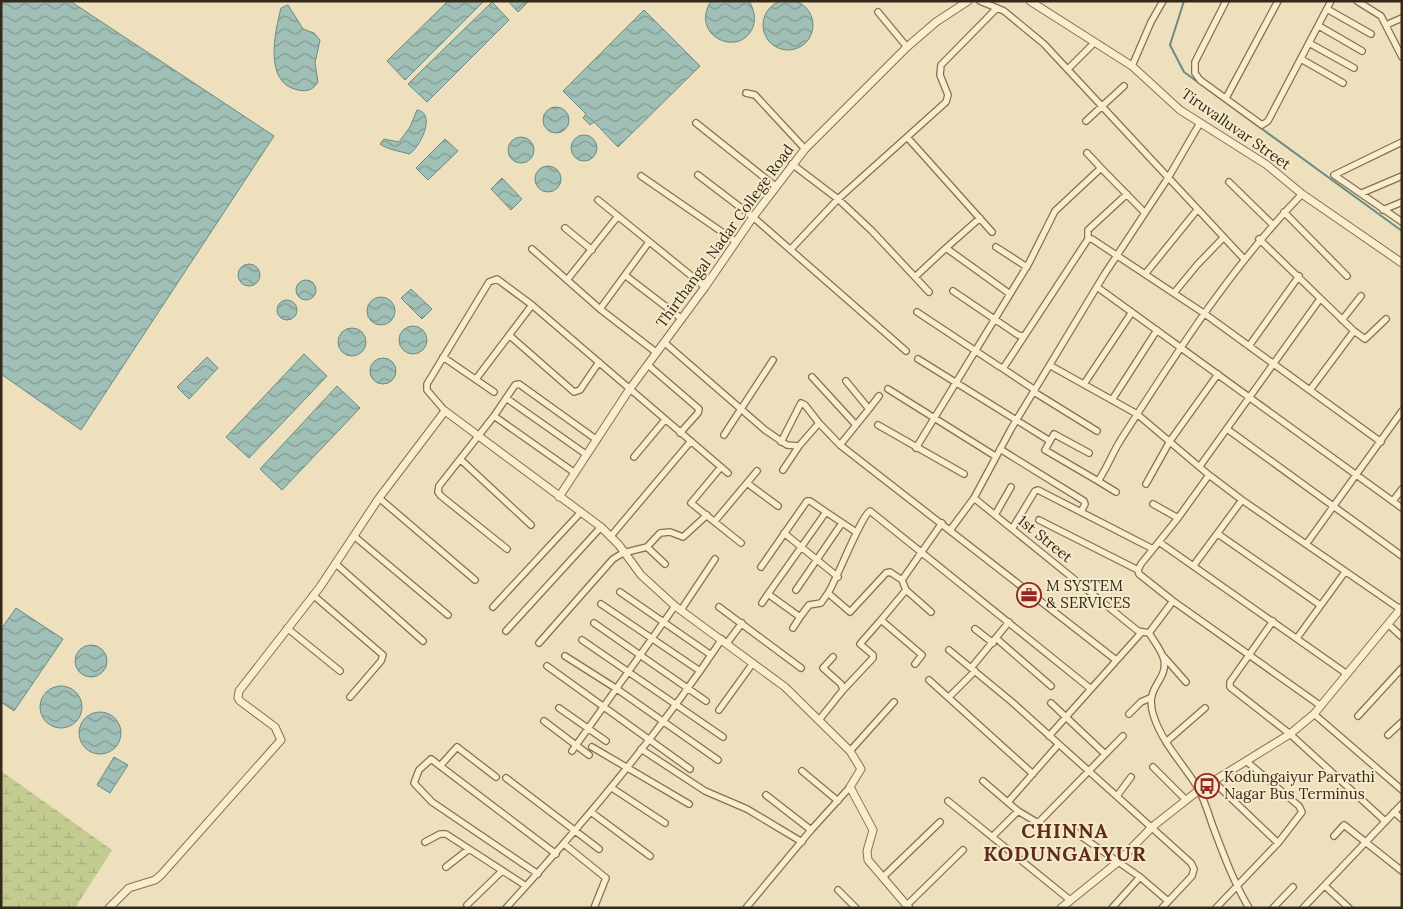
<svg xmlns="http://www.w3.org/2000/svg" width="1403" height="909" font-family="Lora,serif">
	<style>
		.wetland { fill: url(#wetland-marsh) }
		.water { fill: url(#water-waves); stroke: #688c84 }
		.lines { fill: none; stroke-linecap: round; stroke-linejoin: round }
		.stream { stroke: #688c84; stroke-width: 2 }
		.minor-casing { stroke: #857055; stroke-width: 8 }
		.tertiary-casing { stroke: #857055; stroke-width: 9 }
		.minor { stroke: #f9edcf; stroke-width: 5.5 }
		.tertiary { stroke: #f9edcf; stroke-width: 7 }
		.labels { text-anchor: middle; stroke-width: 4; stroke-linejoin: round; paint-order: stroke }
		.street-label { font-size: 15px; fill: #34281b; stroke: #f5eacb }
		.poi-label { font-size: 15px; fill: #34281b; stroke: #f5eacb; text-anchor: start }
		.district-label { font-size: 20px; font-weight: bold; letter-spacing: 1px; fill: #612a1a; stroke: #f5eacb }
	</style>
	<defs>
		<pattern id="wetland-marsh" width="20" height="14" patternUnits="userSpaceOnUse" patternTransform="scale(1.25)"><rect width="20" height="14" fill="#c3cb90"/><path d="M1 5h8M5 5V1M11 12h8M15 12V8" fill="none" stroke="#a8ae7c"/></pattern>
		<pattern id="water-waves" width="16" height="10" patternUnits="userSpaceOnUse" patternTransform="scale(1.25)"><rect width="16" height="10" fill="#a0bfb6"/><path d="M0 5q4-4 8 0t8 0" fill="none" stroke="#839b93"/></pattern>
	</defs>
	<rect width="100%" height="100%" fill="#eee0bc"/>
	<path class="wetland" d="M1 771 112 850 75 908H1Z"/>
	<path class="water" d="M763 25a25 25 0 1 1 50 0a25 25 0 1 1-50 0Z
		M1 1H70L274 136 81 430 1 374Z
		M448 1H484L405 80 387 61Z
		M508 1H529L518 12Z
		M711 1H749C754 9 756 18 753 27 740 59 689 36 711 1Z
		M492 2 509 20 427 102 408 84Z
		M288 5 303 29 314 33 320 40 315 63 318 82C313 90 307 92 298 90 263 83 275 32 281 8Z
		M644 10 700 66 618 147 594 122 590 125 583 118 586 114 563 91Z
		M543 120a13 13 0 1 1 26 0a13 13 0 1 1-26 0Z
		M417 110C437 113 420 148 409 154 400 151 388 150 380 144L384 139 399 142 410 127Z
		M571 148a13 13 0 1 1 26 0a13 13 0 1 1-26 0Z
		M508 150a13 13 0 1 1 26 0a13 13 0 1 1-26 0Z
		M445 139 458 151 428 180 416 168Z
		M535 179a13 13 0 1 1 26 0a13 13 0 1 1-26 0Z
		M502 178 522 199 511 210 491 189Z
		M238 275a11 11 0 1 1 22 0a11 11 0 1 1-22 0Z
		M296 290a10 10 0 1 1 20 0a10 10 0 1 1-20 0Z
		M411 289 432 309 422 319 401 298Z
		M367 311a14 14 0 1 1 28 0a14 14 0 1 1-28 0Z
		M277 310a10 10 0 1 1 20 0a10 10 0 1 1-20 0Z
		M399 340a14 14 0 1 1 28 0a14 14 0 1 1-28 0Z
		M338 342a14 14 0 1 1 28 0a14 14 0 1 1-28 0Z
		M304 354 327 376 249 458 226 437Z
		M207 357 218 368 189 399 177 387Z
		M370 371a13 13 0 1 1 26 0a13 13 0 1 1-26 0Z
		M337 386 360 408 282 490 260 469Z
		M16 608 63 639 14 711 1 702V629Z
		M75 661a16 16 0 1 1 32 0a16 16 0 1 1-32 0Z
		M40 707a21 21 0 1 1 42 0a21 21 0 1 1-42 0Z
		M79 733a21 21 0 1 1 42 0a21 21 0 1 1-42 0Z
		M114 757 128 765 110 793 97 785Z"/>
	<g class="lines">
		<path class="stream" d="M1184 1 1170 45 1184 72 1402 231"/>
		<defs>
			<path id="minor" d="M980 1 1004 11 1044 44 1244 259
				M1226 1 1195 62V73L1200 80 1262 125 1268 121 1331 1
				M1357 1 1381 16 1402 57
				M1327 9 1371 34
				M878 12 907 47
				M1386 25 1402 18
				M1319 26 1362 51
				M1309 43 1354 68
				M1301 59 1343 83
				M1132 66 1151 22 1163 1
				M1068 69 1094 43
				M746 93 755 95 805 149
				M1226 98 1278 1
				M1086 121 1124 86
				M696 123 775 186
				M907 137 992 232
				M1402 142 1334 175 1402 222
				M1087 153 1101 168
				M792 164 838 199 872 231 929 292
				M698 175 753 217 906 351
				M641 176 735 241
				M1229 182 1272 224
				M1362 193 1402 176
				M598 200 705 287
				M1383 210 1402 202
				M1284 212 1347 276
				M565 228 592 250
				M1088 239V230L1127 194
				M1259 239 1354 331 1310 390
				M996 247 1027 267
				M946 248 980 218
				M532 249 600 309 657 353
				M791 249 838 199 946 102 948 95 940 75 941 65 997 8
				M1146 273 1197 210
				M626 276 682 319
				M915 277 946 248 1010 294
				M567 280 618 216
				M1097 287 1402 508
				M953 291 1018 335 1023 336
				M1174 293 1197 265 1223 238
				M600 309 649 242
				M917 312 1000 367H1004L1088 239H1092L1205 314 1381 442
				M1342 320 1361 296
				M1354 331 1365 339 1386 319
				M509 335 574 392 580 390 599 362
				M665 343 765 430 787 445 799 446 819 423 840 445 1116 660
				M1249 346 1299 276
				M443 357 494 392
				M918 359 1050 441 1054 434 1089 453
				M648 365 699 409 698 413 680 433
				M1051 366 1137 414 1209 475 1242 500 1400 609
				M1002 368 1035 390
				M812 377 856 425
				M476 379 532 305
				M1084 384 1132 312
				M888 389 995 456
				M1034 392 1097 431
				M506 398 587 455
				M1112 400 1157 330
				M869 409 879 396
				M445 411 427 390V384L489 282 497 279 532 305 728 473
				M494 416 515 385 519 384 597 440
				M878 425 964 474
				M1227 429 1402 556
				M724 435 773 360
				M1050 441 1045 450 1098 481C1107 468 1112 454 1120 441 1175 355 1231 267 1302 194
				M781 442 801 403 805 405 819 423
				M840 445 869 409 846 381
				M916 448 1029 263 1055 211 1101 168 1145 213
				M1000 449 1084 501 1085 504 1081 512
				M634 457 664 421
				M461 460 531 525
				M1200 466 1320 299
				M721 467 691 503 741 543
				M783 470 799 446
				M1209 475 1178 518 1141 564 1138 570 1139 574 1173 601 1321 706
				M1098 481 1116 492
				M747 483 778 506
				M1146 484 1170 441 1218 374
				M379 498 475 580
				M974 498 1138 631 1149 633
				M1393 501 1402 489
				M1153 504 1178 518
				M995 515 1011 487
				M1039 520 1138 570
				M715 521 757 471
				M951 529 974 498 1011 429 1104 275 1168 178 1200 123
				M1012 529 1035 491 1038 490 1153 549
				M784 533 838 577
				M1218 534 1320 605
				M354 536 448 615
				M611 536 691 441
				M1159 542 1347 674
				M1307 543 1402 411
				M647 547 665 564
				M507 549 441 496 438 492 439 486 494 416 575 473
				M336 564 423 641
				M1194 565 1242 500
				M761 567 807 501H810L826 512
				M902 580 942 523
				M796 590 842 523
				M906 590 931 612
				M620 592 711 655
				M828 593 821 603 809 605 800 617 768 594 826 512 856 532
				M313 595 383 655 381 661 350 697
				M762 603 768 594
				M601 604 700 671
				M493 607 581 512
				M719 607 801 668
				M681 610 715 559
				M1273 621 1230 682V687L1290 734 1385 821
				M594 623 706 701
				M1389 625 1402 637
				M287 628 340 671
				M793 628 800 617
				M975 629 993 643
				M506 631 601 527
				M1149 633C1154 641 1162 651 1164 660 1168 682 1143 686 1154 717 1163 744 1184 765 1198 788 1204 799 1208 812 1212 824 1223 853 1233 881 1249 908
				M1149 633 1173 601
				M1297 638 1345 572
				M997 639 1051 686
				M582 640 723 737
				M539 643 613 559 623 553 647 547 660 533 670 532 683 537 707 515
				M727 643 742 623
				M949 650 1012 702 1191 863 1194 869 1192 876 1162 908
				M565 656 617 689 718 760
				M1164 657 1186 682
				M915 664 922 655 881 620 906 590 902 580 890 572 886 573 850 612 828 593C837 579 861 516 870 511L1091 689
				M547 666 690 769
				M971 668 1009 622
				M929 680 1033 774
				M843 690 873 658V655L860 644 881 620
				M949 697 975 671
				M1051 703 1104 753
				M559 708 606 741
				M719 710 753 663
				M1129 714 1141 702 1150 698
				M1314 714 1402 790
				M1358 716 1402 668
				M819 720 843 690 841 684 823 668 833 657
				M544 721 589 755
				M1388 735 1402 722
				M1049 736 1141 633
				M1166 742 1205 708
				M592 747 689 804
				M641 749 705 791 747 809 802 842
				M572 751 675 606
				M850 751 894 702
				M440 766 457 747 496 777
				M1153 767 1186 800
				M802 771 838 801
				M506 778 599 849
				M983 781 1018 811 1038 823 1123 736
				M1214 782 1278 843
				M612 788 665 823
				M766 795 811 830
				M1117 796 1131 777
				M948 801 1070 900
				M1008 802 1058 745
				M591 812 650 856
				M1394 812 1402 819
				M1075 832 1140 877 1168 901
				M1334 836 1344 825 1402 871
				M992 837 1018 811
				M425 842 440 834H446L526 886
				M564 844 606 878 594 908
				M446 867 469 849
				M538 874 432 802 414 783 419 770 431 759 556 854
				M883 877 940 822
				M1325 886 1349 908
				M838 890 856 908
				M467 905 502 871
				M907 905 963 850
				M506 908C584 823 658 735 722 639
				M746 908 811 830 850 787
				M1112 908 1140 877
				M1216 908 1278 843 1302 812 1299 806 1246 761
				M1273 908 1293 887
				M1303 908 1402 804"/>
			<path id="tertiary" d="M1030 1 1132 66 1180 110 1267 165 1302 194 1402 263
				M559 497 629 390 705 287 753 217 805 149 907 47 936 22 968 1
				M109 908 129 888 155 880 161 875 281 740 275 727 240 701 238 698 239 691 320 587 379 498 445 411 601 527 619 545 641 575 675 606 785 687 850 751 861 769 850 787 873 830 867 851 868 860 909 908
				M1061 908 1118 862 1152 827 1199 790 1290 734 1314 714 1402 607"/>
		</defs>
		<use href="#minor" class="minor-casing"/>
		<use href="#tertiary" class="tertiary-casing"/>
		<use href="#minor" class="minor"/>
		<use href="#tertiary" class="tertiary"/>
	</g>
	<defs>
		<symbol id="office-ring" viewBox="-11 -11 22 22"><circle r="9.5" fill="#f5eacb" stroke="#942725" stroke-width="1.5"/><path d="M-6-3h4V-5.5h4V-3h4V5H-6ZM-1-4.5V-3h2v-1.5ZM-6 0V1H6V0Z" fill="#942725"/></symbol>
		<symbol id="bus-ring" viewBox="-11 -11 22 22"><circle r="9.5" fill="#f5eacb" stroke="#942725" stroke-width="1.5"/><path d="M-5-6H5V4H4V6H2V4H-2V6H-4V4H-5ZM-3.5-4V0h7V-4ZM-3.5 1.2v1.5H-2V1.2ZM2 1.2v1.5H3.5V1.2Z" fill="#942725"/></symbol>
	</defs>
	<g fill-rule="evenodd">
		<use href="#office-ring" x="1015" y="581" width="28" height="28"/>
		<use href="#bus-ring" x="1193" y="772" width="28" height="28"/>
	</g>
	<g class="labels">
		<g class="street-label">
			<text transform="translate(1236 129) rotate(35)" y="5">Tiruvalluvar Street</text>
			<text transform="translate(725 236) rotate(-54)" y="5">Thirthangal Nadar College Road</text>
			<text transform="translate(1045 539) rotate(39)" y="5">1st Street</text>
		</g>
		<g class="poi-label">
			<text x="1046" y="591">M SYSTEM<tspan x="1046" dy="17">&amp; SERVICES</tspan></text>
			<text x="1224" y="782">Kodungaiyur Parvathi<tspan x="1224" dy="17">Nagar Bus Terminus</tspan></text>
		</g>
		<g class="district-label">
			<text x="1065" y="838">CHINNA<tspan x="1065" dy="23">KODUNGAIYUR</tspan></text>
		</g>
	</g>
	<rect width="1403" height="909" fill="none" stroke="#34281b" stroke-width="5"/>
</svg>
